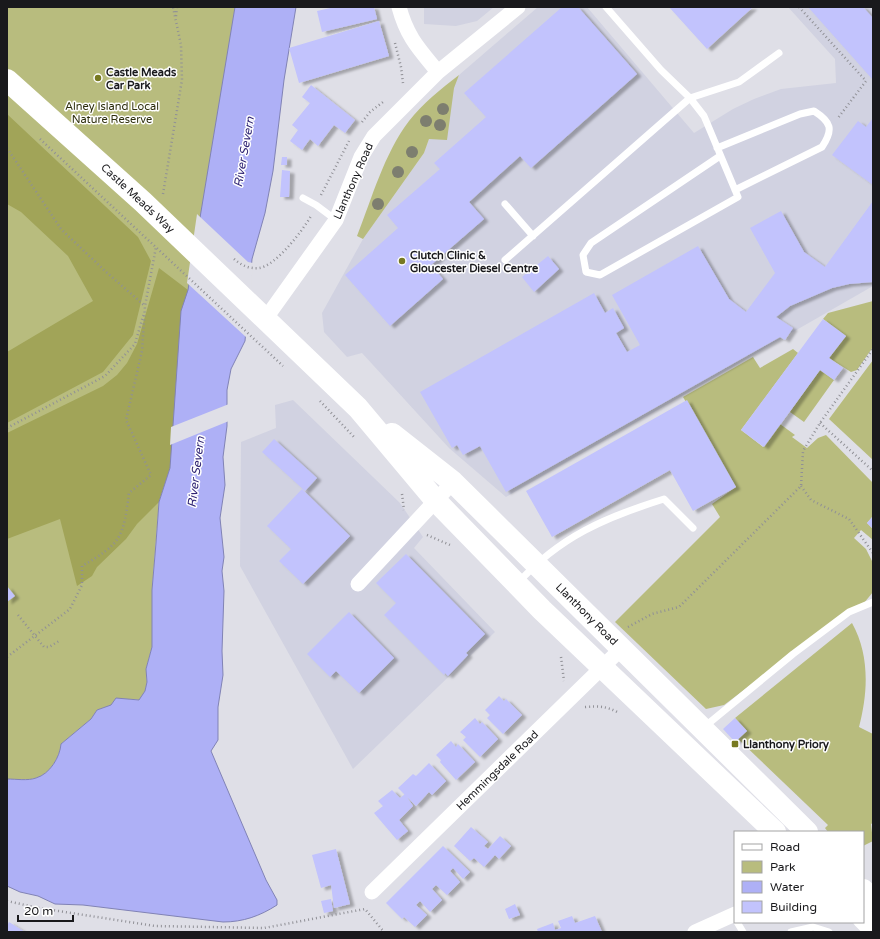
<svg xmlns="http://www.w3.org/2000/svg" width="880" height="939" font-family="'Varela Round',sans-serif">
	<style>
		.built { fill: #d1d2e1 }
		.green { fill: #b8bc7e }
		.forest { fill: #a1a458 }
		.water { fill: #aeb0f6; stroke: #8183b5 }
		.pier { fill: #dfdfe7 }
		.building { fill: #c2c3fd; filter: url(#shadow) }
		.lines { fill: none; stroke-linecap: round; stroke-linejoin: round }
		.path { stroke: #909096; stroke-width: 2.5; stroke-dasharray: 1 3; stroke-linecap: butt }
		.service { stroke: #fff; stroke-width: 7 }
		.minor { stroke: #fff; stroke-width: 15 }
		.primary { stroke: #fff; stroke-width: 22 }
		.tree { fill: #7d7e6f }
		.poi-dot { fill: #777921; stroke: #fff; stroke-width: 1.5 }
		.labels { text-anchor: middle; stroke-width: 3; stroke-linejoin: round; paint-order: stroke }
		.poi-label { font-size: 11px; font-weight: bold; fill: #19191c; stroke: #fff; text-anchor: start }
		.park-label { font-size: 11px; fill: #2d2e0c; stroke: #fff }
		.street-label { font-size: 11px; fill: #19191c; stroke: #fff }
		.water-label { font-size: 12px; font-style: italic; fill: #312675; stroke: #fff }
	</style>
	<defs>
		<filter id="shadow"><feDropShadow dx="4.5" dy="2.5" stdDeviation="1" flood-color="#0004"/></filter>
	</defs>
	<rect width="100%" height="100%" fill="#dfdfe7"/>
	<path class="built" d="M424 7H494L477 21 456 26 424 24Z
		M538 7H587L694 133 733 109 754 99 781 89 836 83 835 59 788 7H873V286L506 497 449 448 362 353 347 357 324 332 322 313 363 239 424 153 429 139 459 75Z
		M293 400 400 503 423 537 414 548 495 632 353 769 240 566 241 442 276 428 275 405Z"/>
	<path class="green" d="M7 7H235L174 408 170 468 159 502 152 590V647L146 669 147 682 145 691 139 700 131 699 97 710 91 719 61 744C60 757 50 774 36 778 28 781 16 779 7 779Z
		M459 75 454 88 447 140 429 139 424 153 363 239 357 236C372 198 384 154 409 121 423 103 441 89 459 75Z
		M873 301V347L857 370 851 372 829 358 846 336 823 319 828 313Z
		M793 349 798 353 741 430 763 447 780 424 795 435 792 437 807 448 818 438 826 435 873 483V516L867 523 873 529V540L861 530 854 538 866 549 873 563V592L864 603 780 663 724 705 706 709 615 622 720 517 712 504 736 487 683 397 753 357 760 368Z
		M873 360V460L829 419Z
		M820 370 834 380 804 422 790 412Z
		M852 623C870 655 868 693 859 727L873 734V823L871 824 873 841 863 846V832H828L825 828 828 825 738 739 747 731 735 718Z"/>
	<path class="forest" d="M7 114 138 237 151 261 133 335 103 372 7 423V352L93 301 68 256 21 212 7 204Z
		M159 268 188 290 170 468 159 502 137 524 126 539 97 567 92 576 77 586 60 519 7 539V433L103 386 117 375 127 363 137 344Z"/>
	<path class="water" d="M235 7H296L284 80 273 171 265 213 252 259 245 341 231 369 227 390V426L223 457 225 485 220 518 224 557 222 571 224 591 222 651 223 675 218 707V740L211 751 266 880 277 900V905C260 916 243 922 223 922L83 905 55 904 38 896 20 892 7 886V779C16 779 28 781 36 778 50 774 60 757 61 744L91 719 97 710 111 705 116 698 139 700 145 691 147 682 146 669 152 647V590L156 543 159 502 170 468 181 311 188 290Z"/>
	<path class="pier" d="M197 214 248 262 253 263 247 338 187 283Z
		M229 404V421L170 445 171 427Z"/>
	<path class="building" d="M335 7H374L377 19 322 32 317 11Z
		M562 7H578L637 74 531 168 520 156 469 202 484 219 431 265 443 279 390 326 345 275 398 228 387 215 440 169 434 163 486 117 464 93Z
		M669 7H753L707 49Z
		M808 7H863L873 18V80Z
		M379 21 389 56 299 83 289 48Z
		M311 85 355 120 345 133 334 125 318 146 310 139 302 150 290 141 298 130 292 125 310 103 302 97Z
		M873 118V185L832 155 858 121 866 127Z
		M282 157H287V165H281Z
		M282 170 290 171 289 197H280Z
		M873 201V282L849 284 832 288 790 306 776 317 793 328 785 340 780 337 506 492 480 446 463 455 457 445 452 448 420 392 594 293 605 313 613 308 624 328 616 333 627 352 640 345 612 295 698 246 729 299 746 312 775 273 750 228 781 211 804 252 825 267Z
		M548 256 559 269 534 292 522 277Z
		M823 319 846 336 829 358 843 368 834 380 820 370 764 447 741 430Z
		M687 400 736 487 693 511 670 470 552 537 526 491Z
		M274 439 317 478 305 491 262 452Z
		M302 489 350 536 303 584 279 561 291 549 267 526Z
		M873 516V529L867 523Z
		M406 554 485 634 466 653 468 655 448 676 445 673 444 675 384 615 396 603 376 583Z
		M7 586 15 596 7 602Z
		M349 612 394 658 359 693 336 671 330 677 307 654Z
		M499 696 504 701 506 699 522 715 503 734 487 718 490 715 485 710Z
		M475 718 480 724 482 722 498 739 480 757 463 740 466 737 460 732Z
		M735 718 747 731 735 742 723 729Z
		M451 741 456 747 458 744 475 762 456 780 440 762 441 760 436 755Z
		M429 763 446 781 432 795 429 792 416 806 398 788 413 774 416 776Z
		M392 790 400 798 405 794 413 806 399 820 408 831 397 840 374 813 383 806 378 801Z
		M471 827 488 842 484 846 488 849 500 836 511 846 499 859 495 855 484 867 474 858 470 861 454 846Z
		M443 846 470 872 463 879 453 868 450 871 460 882 447 895 436 885 432 889 442 900 430 912 420 901 416 905 427 915 415 927 404 917 402 919 386 903Z
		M336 849 350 904 334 908 331 885 321 888 312 855Z
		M331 899 333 911 324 913 321 901Z
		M515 904 520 915 509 919 505 909Z
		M572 916 575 923 595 916 602 932H538L537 929 553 923 555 930 561 928 558 921Z
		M9 922 25 932H7V926Z"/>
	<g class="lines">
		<path class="path" d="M799 7 866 81 838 118
			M176 16 177 7
			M395 43 401 67 403 83
			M362 122 370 112 383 102
			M40 139 283 366
			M7 148 61 229 105 271 145 306
			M163 194 182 80 181 45 173 7
			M321 195 349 141
			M234 259C241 265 249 269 259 268 276 266 303 230 311 216
			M320 401 354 437
			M820 423 873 471
			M7 428 105 376 135 344 144 313
			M801 486 811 500 849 519 873 553
			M402 494 404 510
			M427 535 450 545
			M18 615 44 647H49L59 641
			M628 627 652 614 679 607 801 486 803 451 820 423 873 349
			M7 657 70 609 82 585V566C122 543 123 538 129 493L151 475 126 420 142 351 145 306 156 247
			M561 657 564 681
			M585 707C598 706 607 706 619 713
			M7 901 39 908 155 926 264 928 365 909 384 932"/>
		<path class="service" d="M606 7 661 70 690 98 704 116 738 197 600 275 586 272 583 255 591 243 720 156
			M717 148 800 114 814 111C831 122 834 129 822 147L735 190
			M303 198 316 205 336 220
			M505 204 533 236
			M505 260 690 98 739 82 779 53
			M518 583C559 537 606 517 664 499L693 528
			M703 728 793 654 849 612 873 602
			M737 922 743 932
			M791 932 813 927 829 932"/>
		<path class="minor" d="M399 7C407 37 419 49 438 72
			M266 318 336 220 361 157 374 136 438 72 518 7
			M358 584 453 482
			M372 892 622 648
			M695 932 735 914"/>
		<path class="primary" d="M7 80 143 202 358 408 436 501 542 610 775 832
			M392 434 453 482 807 832
			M863 890 873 900
			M863 918 873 928"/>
	</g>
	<g class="tree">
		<circle cx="443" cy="109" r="6"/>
		<circle cx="426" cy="121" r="6"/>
		<circle cx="440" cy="125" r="6"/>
		<circle cx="412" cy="152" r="6"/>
		<circle cx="398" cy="172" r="6"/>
		<circle cx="378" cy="204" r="6"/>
	</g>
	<g class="poi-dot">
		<circle cx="98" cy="78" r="4"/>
		<circle cx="402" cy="261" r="4"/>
		<rect x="731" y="740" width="8" height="8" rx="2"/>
	</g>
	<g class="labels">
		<g class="poi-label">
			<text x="106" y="76">Castle Meads<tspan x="106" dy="13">Car Park</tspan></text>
			<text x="410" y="259">Clutch Clinic &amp;<tspan x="410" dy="13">Gloucester Diesel Centre</tspan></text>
			<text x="743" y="748">Llanthony Priory</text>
		</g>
		<g class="park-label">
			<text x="112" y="110">Alney Island Local<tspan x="112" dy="13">Nature Reserve</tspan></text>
		</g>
		<g class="street-label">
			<text transform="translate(353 181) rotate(-66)" y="4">Llanthony Road</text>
			<text transform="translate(138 198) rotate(43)" y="4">Castle Meads Way</text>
			<text transform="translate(587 614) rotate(45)" y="4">Llanthony Road</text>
			<text transform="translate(497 770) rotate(-44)" y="4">Hemmingsdale Road</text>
		</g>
		<g class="water-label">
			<text transform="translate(244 152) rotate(-80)" y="4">River Severn</text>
			<text transform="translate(196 472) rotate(-83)" y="4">River Severn</text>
		</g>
	</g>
	<rect width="880" height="939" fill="none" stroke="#19191c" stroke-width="16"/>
	<rect x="734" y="831" width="130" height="92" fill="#ffffff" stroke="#a3a3a4"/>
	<rect x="742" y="844" width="20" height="6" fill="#ffffff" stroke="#a3a3a4"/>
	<text x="770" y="851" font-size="12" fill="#19191c">Road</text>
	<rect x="742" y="861" width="20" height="12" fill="#b8bc7e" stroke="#a3a3a4"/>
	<text x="770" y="871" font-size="12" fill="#19191c">Park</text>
	<rect x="742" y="881" width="20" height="12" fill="#aeb0f6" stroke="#a3a3a4"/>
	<text x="770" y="891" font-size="12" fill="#19191c">Water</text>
	<rect x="742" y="901" width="20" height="12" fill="#c2c3fd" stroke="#a3a3a4"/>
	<text x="770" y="911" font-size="12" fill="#19191c">Building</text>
	<path d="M18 915v6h55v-6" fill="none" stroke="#19191c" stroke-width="2"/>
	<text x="24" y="915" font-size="12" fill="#19191c" stroke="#ffffff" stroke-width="3" paint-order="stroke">20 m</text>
</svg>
